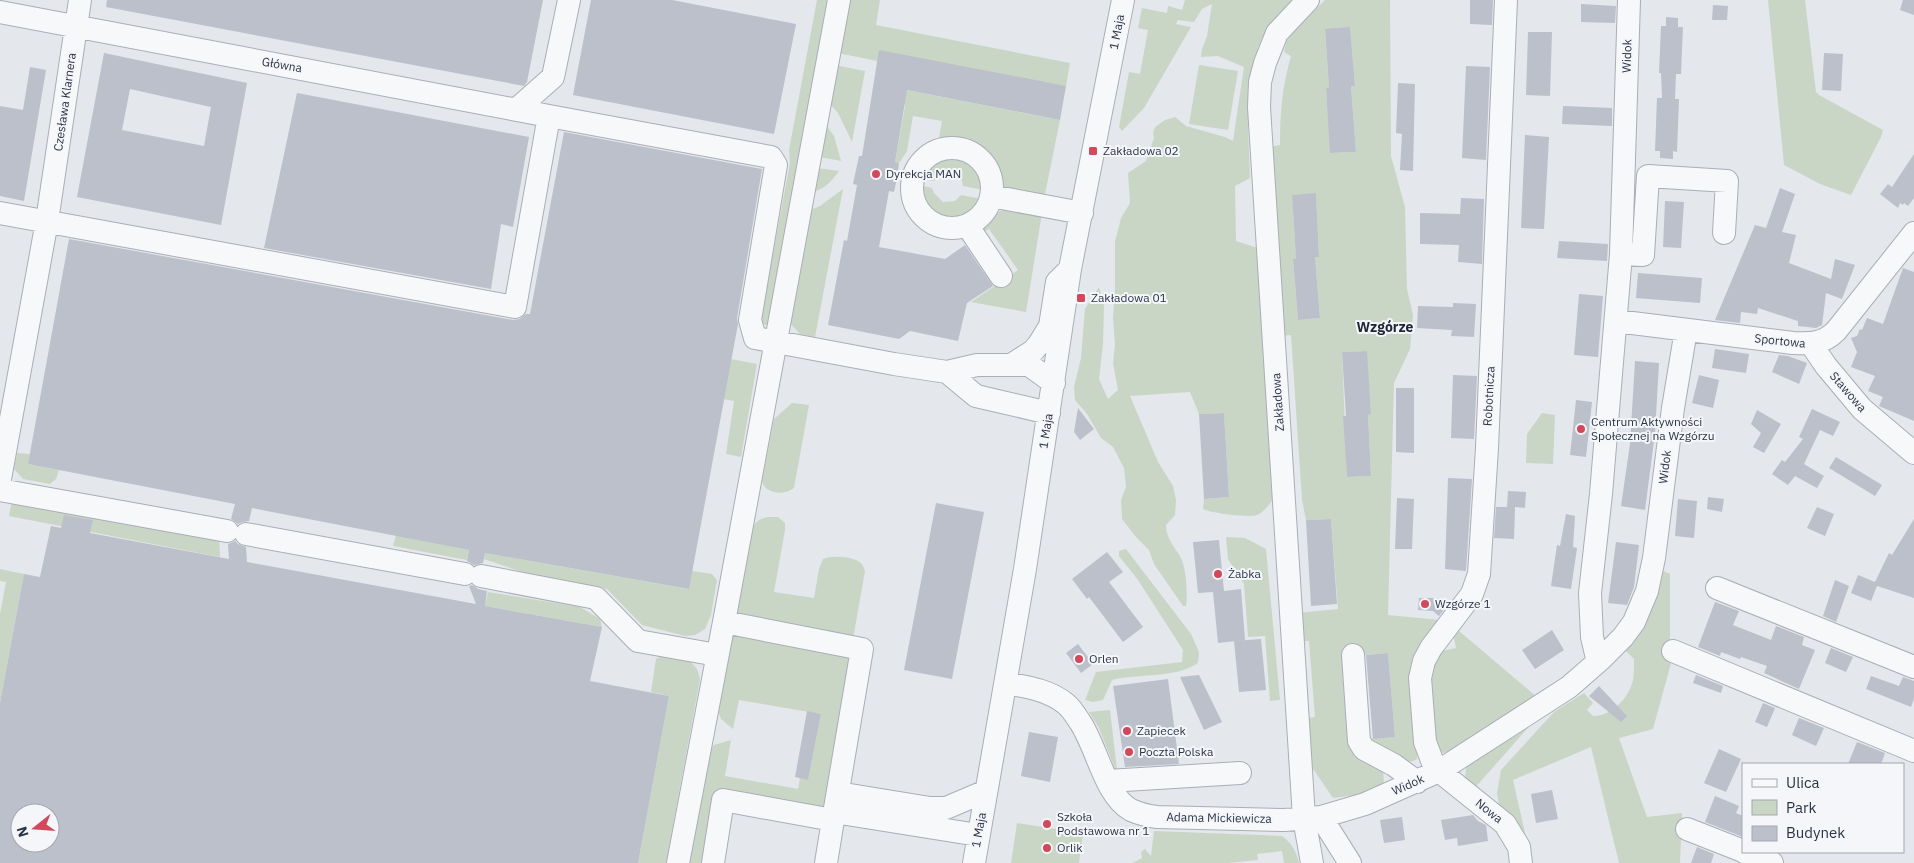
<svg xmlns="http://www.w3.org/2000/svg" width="1914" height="863" font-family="'IBM Plex Sans',sans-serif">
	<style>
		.green { fill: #c9d6c5; fill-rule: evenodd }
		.building { fill: #bbc0ca; fill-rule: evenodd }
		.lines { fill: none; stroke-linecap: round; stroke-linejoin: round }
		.minor-casing { stroke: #a9aeb7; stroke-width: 24 }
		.minor { stroke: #f7f8fa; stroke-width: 22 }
		.poi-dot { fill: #d1495b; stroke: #f4f6f9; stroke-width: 2 }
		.labels { text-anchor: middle; stroke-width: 4; stroke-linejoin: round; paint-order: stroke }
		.street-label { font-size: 12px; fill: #2b3445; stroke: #f4f6f9 }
		.poi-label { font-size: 12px; fill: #2b3445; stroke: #f4f6f9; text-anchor: start }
		.neighbourhood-label { font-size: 14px; font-weight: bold; fill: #1d2536; stroke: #f4f6f9 }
	</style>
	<rect width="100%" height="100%" fill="#e4e7ec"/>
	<path class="green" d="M817 0H828L769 326 760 323 790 163 789 150Z
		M847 0H880L876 25 1070 63 1066 86 877 61 838 53Z
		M1185 0H1293L1269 25 1258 47 1249 100 1248 127 1250 178 1235 186 1236 241 1258 248 1273 499C1269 505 1264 512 1257 515 1248 518 1211 513 1203 509L1204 499 1229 497 1224 413 1199 414 1190 392 1130 396 1158 462 1173 486 1176 500 1175 515 1166 525C1166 539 1175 547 1181 558 1186 568 1188 595 1186 606H1183L1154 564 1149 550 1136 537 1122 519 1121 500 1126 487 1124 468 1113 447 1101 438 1087 414 1075 400 1074 387 1081 358 1085 309 1099 287 1104 306 1103 344 1099 379 1108 399 1118 390 1113 363 1115 345 1113 319 1115 289V242L1121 218 1130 203 1128 173 1146 161 1154 138 1153 133 1155 127 1165 120 1175 117 1186 126 1225 137 1233 141 1244 67 1218 56 1201 57 1202 49 1207 36 1212 4 1202 9 1194 22 1178 20 1176 24 1191 27 1144 108 1122 131 1119 127 1129 72 1140 74 1148 30 1138 28 1142 8 1167 13 1168 6 1182 10Z
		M1325 0H1390L1391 156 1405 207 1407 289 1413 315 1410 349 1394 383 1388 615 1440 620 1418 743 1417 759C1402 769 1382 748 1369 739L1395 737 1388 653 1363 655 1359 751 1383 769 1384 785 1364 794 1333 798 1311 766 1308 718 1315 717 1309 641H1300L1297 613 1338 609 1331 519 1306 520 1302 500 1291 335 1281 336 1269 147 1280 145C1280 112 1282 88 1291 56L1284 52 1286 42 1294 31ZM1350 28 1355 86H1351L1356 152 1331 153 1326 89 1329 88 1325 30ZM1316 194 1319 257H1315L1320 318 1298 320 1293 259H1296L1292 195ZM1366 351 1371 414 1368 415 1371 476 1347 477 1342 352Z
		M1768 0H1805L1816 92 1819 95 1883 130 1881 137 1851 195 1820 184 1784 165Z
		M835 65 865 71 852 142 838 113 829 103Z
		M1199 65 1238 71 1228 130 1189 124Z
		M896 88 1060 120 1044 199 1004 187C998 180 996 171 991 163 979 145 959 142 939 138L942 121 913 116 907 151 899 163 895 162 905 106Z
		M826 125 834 136 841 161 820 157Z
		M953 156C972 159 982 171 984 190L963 186 962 181 952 173H942L934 181 922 179C927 164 938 158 953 156Z
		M817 168 839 171C831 182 825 189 812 192Z
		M920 185 932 188 934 193 943 202 955 201 961 195 982 199C964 232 920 224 920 185Z
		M843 189 815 337 800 334 789 322 806 212 820 206Z
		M1012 208 1042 213 1026 312 971 302 1018 270 989 229 979 235 975 228 1002 210Z
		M731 359 757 364 741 457 726 454 734 401 723 399Z
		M792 403 809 405 794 488C784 496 765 494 762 481L774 419Z
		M1542 413 1555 415 1553 464 1526 463 1527 434Z
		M17 453 30 454 28 464 59 470 56 479 50 484 23 479 14 469Z
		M19 500 219 535 220 557 9 516 11 505Z
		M768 517H778L785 523V530L774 592 814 598 819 569 823 559C831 555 853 556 861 563 863 565 864 568 865 571L823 809 721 792 707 863H688L710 750 714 745 731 740 725 776 798 789 800 778 808 779 821 714 739 700 733 729 721 719 717 708 751 530C755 522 759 519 768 517Z
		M396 535 469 550 467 560 393 546Z
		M1226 537 1245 538 1266 549 1280 700 1270 701 1265 636 1248 637 1244 584 1228 559Z
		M1126 549 1191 634 1199 652 1198 663C1174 679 1139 673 1112 680L1103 700 1093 702 1085 700 1096 672 1182 662 1183 650 1138 580 1119 556V551Z
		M485 553 688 589 692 571 712 574 717 580 711 615 705 629 695 635 685 636 642 625 607 589 537 577 484 559Z
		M0 569 24 574 0 703V614L6 582 0 581Z
		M1659 569 1670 574V651L1673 656 1653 729 1619 738 1647 817 1682 813 1680 863H1619L1591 747 1513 780 1527 842 1500 811 1497 793 1501 770 1554 712 1584 693 1593 703 1587 710 1593 716C1612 716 1629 698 1633 680 1634 673 1634 666 1634 659L1622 647Z
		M488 592 580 607 600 619 602 627 485 606Z
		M1452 625 1537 697 1451 752 1441 753 1436 750 1428 664 1432 653 1456 648 1454 638 1440 642Z
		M664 655 689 660 697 669 700 679 666 863H638L669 696 651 692 656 659Z
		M1110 710 1117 770 1115 769 1099 728 1089 712Z
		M1542 712 1473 790 1465 779 1466 768 1469 763Z
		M1017 823 1083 833 1079 863H1011Z
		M1154 831 1282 836C1292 843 1296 851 1299 863H1284L1282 851 1257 854 1258 860 1228 863H1132L1142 858 1141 852 1145 849 1151 856Z"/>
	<path class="building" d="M107 0H543L527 82 524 86 106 7Z
		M591 0H672L796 24 774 134 573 95Z
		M1470 0H1493L1492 25 1470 24Z
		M1903 0H1914V15L1900 10Z
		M1581 4 1616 6 1615 23 1581 22Z
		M1713 5 1728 6 1727 20H1712Z
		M1666 17 1678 18V27H1683L1681 74H1676L1675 99H1679L1677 152 1673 151V159L1660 158V151H1655L1657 98H1662L1661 73H1659L1661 26H1666Z
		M1350 27 1355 86H1351L1356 152 1330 153 1326 88H1329L1325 29Z
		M1528 32H1552L1550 96 1526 95Z
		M879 50 1066 86 1060 120 907 90 895 162 899 163 897 178 894 192 889 191 879 247 945 259 965 245 993 286 967 303 958 341 910 331 899 339 828 325 844 240 847 241 857 185 853 184 859 156H862Z
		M104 53 247 83 221 225 77 197ZM130 89 211 107 204 146 122 130Z
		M1824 53 1843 54 1841 91 1822 90Z
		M1466 66 1490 67 1486 160 1462 158Z
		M30 67 46 70 24 201 0 196V106L23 110Z
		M1398 83 1415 84 1413 171 1400 170 1402 134 1396 133Z
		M297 93 529 137 513 227 501 224 491 289 264 248Z
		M1563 106 1612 108V126L1562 124Z
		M564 132 762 169 737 318 738 324 689 589 485 553 483 563 474 565 467 561 469 550 252 508 249 521 242 522 238 524 231 519 235 504 28 464 69 239 513 320 519 319 526 314H530Z
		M1525 135 1549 137 1544 229 1521 228Z
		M1914 154V198L1908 206 1904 203 1903 205 1900 203 1898 208 1880 194 1888 184 1892 187Z
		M1780 188 1795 194 1782 232 1796 235 1789 263 1831 279 1835 259 1855 265 1842 299 1826 293 1822 325 1816 328 1798 326V321L1758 308 1757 314 1741 312 1740 323 1715 320 1755 225 1766 228Z
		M1316 193 1319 257H1315L1320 318 1298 320 1293 259H1296L1292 195Z
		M1461 198 1484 199 1482 264 1458 262 1459 245 1420 244V213L1460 214Z
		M1665 201 1684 202 1681 248 1663 247Z
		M1559 241 1608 244 1607 261 1557 258Z
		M1903 268 1914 272V421L1879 406 1883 397 1868 391 1875 376 1851 367 1857 352 1851 338 1857 336 1860 329 1862 330 1867 318 1883 324Z
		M1638 273 1702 278 1700 303 1636 298Z
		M1579 294 1603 296 1598 357 1574 355Z
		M1453 303 1476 304 1474 337 1451 336 1452 330 1417 328 1418 306 1453 307Z
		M1715 349 1749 354 1746 373 1712 368Z
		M1367 351 1371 414 1368 415 1371 476 1347 477 1343 416H1346L1342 352Z
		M1779 355 1788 356 1807 363 1799 384 1772 372Z
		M1635 361 1659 363 1655 433 1645 510 1621 506 1630 444Z
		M1453 375 1477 376 1474 439 1451 438Z
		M1699 375 1719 380 1713 408 1692 403Z
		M1396 388H1414V453L1396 452Z
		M1576 400 1592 402 1586 457 1570 455Z
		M1078 408 1094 429 1080 440 1074 432Z
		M1812 409 1840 422 1833 436 1820 430 1804 464 1824 476 1817 488 1795 476 1788 485 1772 474 1782 460 1785 462 1803 439 1799 437Z
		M1757 410 1781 424 1764 453 1753 447 1761 433 1751 424Z
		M1224 413 1229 497 1204 499 1199 414Z
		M1836 457 1882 485 1875 496 1829 468Z
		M1448 478 1472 479 1466 571 1445 569Z
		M1508 491 1526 492 1525 508 1515 507 1514 539 1494 538 1496 507H1507Z
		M1708 497 1724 499 1722 512 1707 509Z
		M1397 498 1414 499 1412 549H1395Z
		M1678 499 1697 501 1694 538 1675 536Z
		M936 503 984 512 952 679 904 670Z
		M1817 507 1834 514 1825 536 1807 528Z
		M1566 514 1575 516 1573 547 1577 548 1571 589 1551 586 1557 545 1560 546Z
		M64 515 93 520 90 533 229 559 228 544 235 541 238 544 246 547 247 562 476 604 469 586 472 585 478 589 487 591 485 606 602 627 590 681 669 696 638 863H0V703L24 574 40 577 51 526 61 528ZM20 813H50V843H20Z
		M1331 519 1337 604 1311 606 1306 520Z
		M1914 519V598L1877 586 1871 601 1851 593 1858 575 1875 582 1889 553 1892 555Z
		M1219 540 1224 591 1241 589 1245 640 1218 643 1213 592 1198 593 1193 542Z
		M1616 542 1639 545 1634 587 1627 605 1608 603Z
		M1107 552 1123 572 1109 582 1143 627 1123 642 1089 597 1087 599 1072 579Z
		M1835 580 1849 586 1836 622 1823 616Z
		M1419 598H1441L1448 604 1439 616 1433 611 1418 610Z
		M1715 602 1739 611 1733 625 1771 640 1776 626 1804 637 1802 645 1815 650 1799 689 1764 673 1767 666 1741 657 1740 659 1721 652 1720 656 1698 647Z
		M1552 630 1564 650 1535 669 1522 650Z
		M1261 639 1266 690 1239 692 1234 641Z
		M1078 644 1093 664 1081 673 1066 653Z
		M1831 648 1853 657 1846 672 1825 663Z
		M1388 653 1395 737 1373 739 1366 655Z
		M1199 675 1222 722 1204 730 1180 677Z
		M1696 675 1723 686 1721 693 1693 683Z
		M1871 676 1899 686 1903 677 1914 681V699L1911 707 1866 689Z
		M1168 679 1179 764 1125 767 1113 686Z
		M1599 686 1627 716 1621 722 1589 696Z
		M1763 703 1775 708 1767 727 1755 722Z
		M807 711 821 714 808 780 795 777Z
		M1799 718 1824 728 1816 746 1792 735Z
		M1029 732 1058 737 1050 782 1021 776Z
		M1857 742 1885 753 1881 764H1848Z
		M1719 749 1741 759 1726 792 1704 783Z
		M1552 790 1558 819 1536 823 1531 794Z
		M1715 796 1739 806 1736 813 1743 816V837L1705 822Z
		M1473 815 1478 821 1486 825 1488 841 1458 846 1457 838 1445 840 1441 820Z
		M1402 817 1405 840 1384 843 1380 820Z
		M1697 847 1714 854 1711 863H1691Z"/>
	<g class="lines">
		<defs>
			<path id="minor" d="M1308 0 1277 33 1265 63 1260 82 1259 107 1304 818 1312 863
				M1506 0 1487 448 1479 574 1472 594 1431 648 1424 661 1420 678 1425 742 1433 763 1439 771 1505 824 1519 847 1521 863
				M0 12 549 116
				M518 108 553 77 569 0
				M912 188a40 40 0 1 1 80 0a40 40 0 1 1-80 0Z
				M991 196 1082 213
				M0 213 515 307 549 116 771 157 776 165 750 320 755 338 894 364 947 372 977 365H1011L1033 351 1039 344 1050 326 1057 282 1070 269
				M967 225 1001 276
				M1621 254 1643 255 1648 176 1727 181 1724 233
				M1616 321 1793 343C1810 344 1823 344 1836 331L1914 233
				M1811 344 1826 366 1862 409 1914 453
				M1011 365H1029L1054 383
				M947 372 976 396 1049 413
				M0 479 47 221 80 0
				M0 490 227 531
				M246 534 465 574
				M481 576 596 598 638 641 717 655
				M1717 588 1914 667
				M1673 651 1914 751
				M1353 655 1359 741 1364 749 1394 765 1417 782
				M1600 660 1596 654 1592 637 1590 593 1601 494 1621 254 1629 0
				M1006 683C1027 687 1049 690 1066 704 1072 709 1076 716 1080 722 1097 747 1105 796 1131 810 1140 814 1148 816 1157 817L1284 820 1321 817 1365 804 1439 771 1569 687 1600 660 1623 637 1634 622 1647 591 1654 558 1673 408 1686 330
				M1108 781 1240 773
				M838 793 930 808H946L986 791
				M834 812 978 835
				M1321 817 1350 863
				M1687 829 1743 851
				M1744 852 1772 863
				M678 863 724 622 839 0
				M713 863 723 800 833 820 862 649 724 622
				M826 863 833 820
				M974 863 1025 569 1070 269 1123 0"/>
		</defs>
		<use href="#minor" class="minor-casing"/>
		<use href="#minor" class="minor"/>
	</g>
	<g class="poi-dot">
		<rect x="1088" y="146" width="10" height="10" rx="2.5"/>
		<circle cx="876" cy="174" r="5"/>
		<rect x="1076" y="293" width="10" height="10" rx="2.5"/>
		<circle cx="1581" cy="429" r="5"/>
		<circle cx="1218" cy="574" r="5"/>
		<circle cx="1425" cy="604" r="5"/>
		<circle cx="1079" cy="659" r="5"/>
		<circle cx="1127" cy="731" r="5"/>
		<circle cx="1129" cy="752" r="5"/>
		<circle cx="1047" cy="824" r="5"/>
		<circle cx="1047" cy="848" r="5"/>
	</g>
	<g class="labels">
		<g class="street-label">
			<text transform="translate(1117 32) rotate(-79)" y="4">1 Maja</text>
			<text transform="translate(1627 56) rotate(-88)" y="4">Widok</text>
			<text transform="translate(282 65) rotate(10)" y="4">Główna</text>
			<text transform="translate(65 102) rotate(-82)" y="4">Czesława Klarnera</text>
			<text transform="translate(1780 341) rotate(6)" y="4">Sportowa</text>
			<text transform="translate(1848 392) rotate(49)" y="4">Stawowa</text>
			<text transform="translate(1489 396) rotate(-87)" y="4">Robotnicza</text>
			<text transform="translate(1278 402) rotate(-94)" y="4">Zakładowa</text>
			<text transform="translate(1046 431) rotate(-81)" y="4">1 Maja</text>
			<text transform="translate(1665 467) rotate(-83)" y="4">Widok</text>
			<text transform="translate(1408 785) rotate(-24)" y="4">Widok</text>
			<text transform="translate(1489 811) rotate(39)" y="4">Nowa</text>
			<text transform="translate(1219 818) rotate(1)" y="4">Adama Mickiewicza</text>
			<text transform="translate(979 830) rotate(-80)" y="4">1 Maja</text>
		</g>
		<g class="poi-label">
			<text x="1103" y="155">Zakładowa 02</text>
			<text x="886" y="178">Dyrekcja MAN</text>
			<text x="1091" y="302">Zakładowa 01</text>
			<text x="1591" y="426">Centrum Aktywności<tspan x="1591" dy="14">Społecznej na Wzgórzu</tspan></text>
			<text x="1228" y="578">Żabka</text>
			<text x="1435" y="608">Wzgórze 1</text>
			<text x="1089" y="663">Orlen</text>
			<text x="1137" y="735">Zapiecek</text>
			<text x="1139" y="756">Poczta Polska</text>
			<text x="1057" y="821">Szkoła<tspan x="1057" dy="14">Podstawowa nr 1</tspan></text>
			<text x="1057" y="852">Orlik</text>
		</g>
		<g class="neighbourhood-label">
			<text x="1385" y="332">Wzgórze</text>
		</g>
	</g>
	<rect x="1742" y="763" width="162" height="90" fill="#f4f6f9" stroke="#a4a8b1"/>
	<rect x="1752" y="779" width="25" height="8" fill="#f7f8fa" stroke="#a4a8b1"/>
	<text x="1786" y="788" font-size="15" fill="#2b3445">Ulica</text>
	<rect x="1752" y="800" width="25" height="15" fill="#c9d6c5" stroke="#a4a8b1"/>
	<text x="1786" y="813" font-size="15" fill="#2b3445">Park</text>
	<rect x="1752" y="826" width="25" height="15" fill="#bbc0ca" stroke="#a4a8b1"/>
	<text x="1786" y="838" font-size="15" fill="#2b3445">Budynek</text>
	<g transform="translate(35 828) rotate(253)"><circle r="24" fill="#f4f6f9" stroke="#a4a8b1"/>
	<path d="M0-4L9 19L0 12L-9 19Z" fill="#d1495b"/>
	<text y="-8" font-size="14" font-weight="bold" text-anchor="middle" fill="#2b3445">N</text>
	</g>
</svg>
